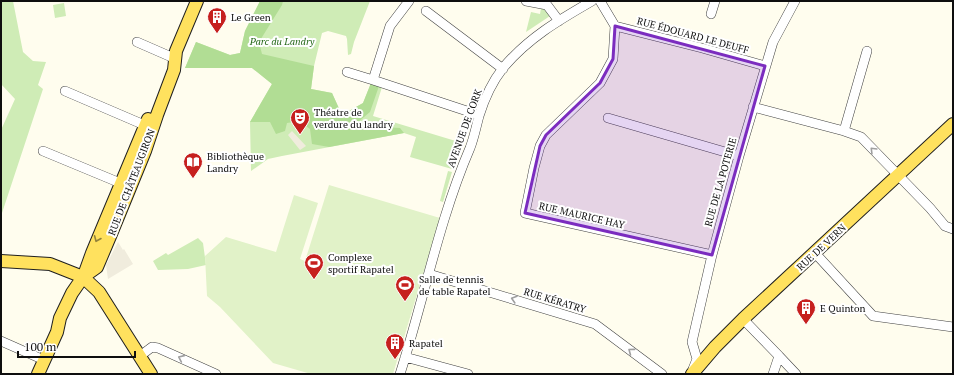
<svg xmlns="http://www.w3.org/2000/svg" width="954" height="375" font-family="'PT Serif',serif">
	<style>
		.green { fill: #cfecb6 }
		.forest { fill: #b1dd94 }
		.pitch { fill: #e1f2c8 }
		.plaza { fill: #f0ecdd }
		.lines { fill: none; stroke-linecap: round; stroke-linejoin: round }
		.minor-casing { stroke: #414141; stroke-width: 10 }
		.major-casing { stroke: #1f1f1f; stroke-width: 14 }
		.minor { stroke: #fff; stroke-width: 9 }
		.major { stroke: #ffe15e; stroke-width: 12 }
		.oneway { stroke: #9f9f9f }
		.oneway2 { stroke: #93823a }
		.marked { fill: #7b2cbf; fill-opacity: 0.2; stroke: #7b2cbf; stroke-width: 3; stroke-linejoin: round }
		.labels { text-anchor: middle; stroke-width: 4; stroke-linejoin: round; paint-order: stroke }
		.poi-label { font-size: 10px; fill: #0e0e0e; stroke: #fff; text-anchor: start }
		.street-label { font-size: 10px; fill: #0e0e0e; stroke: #fff }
		.park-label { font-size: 10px; font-style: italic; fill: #26691a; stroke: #fff }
	</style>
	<rect width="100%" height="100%" fill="#fffdee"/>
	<path class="green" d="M1 1H13L23 52 33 61 46 62 38 85 43 89 1 216V130L15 99 1 84Z
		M260 1H370L354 42 351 54 348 55 347 39 346 36 328 31 322 33 314 66 311 89 332 93 342 115 363 103 371 83 382 87 373 116 459 142 452 169 410 157 416 137 404 133 282 156 268 159 251 171 250 122 272 84 252 68H185L196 42 230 55 240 53 245 31Z
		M64 3 66 16 55 18 53 5Z
		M541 8 547 11 550 16 526 32 531 12 540 14Z
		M448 171 452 172 443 202 440 201Z
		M198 238 203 243 206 265 188 269 158 270 153 261 166 253 168 255Z"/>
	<path class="forest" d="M260 1H283L282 5 259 42 262 54 314 66 311 89 332 93 342 115 363 103 371 83 379 86 370 112 358 122 356 127H366L371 122 381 127 400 128 404 133 329 147 312 144 310 129C302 123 296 121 287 123L285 131 276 134 270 122H250L272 84 252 68H185L196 42 230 55 240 53 245 31Z"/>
	<path class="pitch" d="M329 185 440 218 393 374H311L273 363 220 307 207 296 205 256 226 237 276 252 294 195 318 203 300 259 305 261Z"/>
	<path class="plaza" d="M292 131 306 146 300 150 288 135Z
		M118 242 123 250 124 249 133 264 108 279 106 265Z"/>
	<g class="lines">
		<defs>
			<path id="minor" d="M409 1 390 26 373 80 479 115
				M526 1 547 5 559 21
				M600 1 615 26 613 59 600 83 546 135 540 146 534 168 525 213 712 255
				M426 11 503 69
				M711 14 715 1
				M615 26 702 48 765 66
				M137 42 176 59
				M347 72 373 80
				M65 91 149 127
				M753 107 844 131 861 137 930 208 945 226 953 229
				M608 118 739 156
				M844 131 867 51
				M43 151 125 185
				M815 253 873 316 953 327
				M429 274 595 324 662 374
				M743 319 779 356 773 374
				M1 341 44 360
				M140 356 152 347 158 348 216 374
				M779 356 796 374
				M405 357 468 374
				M693 369 697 359 692 342 712 255 739 156 773 42 795 1
				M400 374C424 299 439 220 470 148 474 138 476 127 479 116 484 100 492 82 503 68 528 38 559 20 592 1"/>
			<path id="major" d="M1 261 50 264 83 277 99 292 151 374
				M83 278 92 253 148 119
				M38 374 57 332 60 318 72 293 83 277 97 267 111 234 145 151 157 115 174 70 176 51 197 1
				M692 374 715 347 743 319 953 124"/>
		</defs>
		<use href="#minor" class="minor-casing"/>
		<use href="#major" class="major-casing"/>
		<use href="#minor" class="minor"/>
		<use href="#major" class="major"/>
	</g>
	<defs><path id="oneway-chevron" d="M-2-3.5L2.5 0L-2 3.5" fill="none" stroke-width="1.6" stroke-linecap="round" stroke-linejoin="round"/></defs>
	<g class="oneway">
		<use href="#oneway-chevron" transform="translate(873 150) rotate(-135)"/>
		<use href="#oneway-chevron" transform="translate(514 299) rotate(-163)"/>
		<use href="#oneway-chevron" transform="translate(631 351) rotate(-143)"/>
		<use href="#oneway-chevron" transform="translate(181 358) rotate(-156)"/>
	</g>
	<use class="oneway2" href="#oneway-chevron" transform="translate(97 239) rotate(113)"/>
	<path class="marked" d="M615 26 765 66 712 255 525 213 540 146 546 135 600 83 613 59Z"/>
	<defs>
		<symbol id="building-pin" viewBox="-11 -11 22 30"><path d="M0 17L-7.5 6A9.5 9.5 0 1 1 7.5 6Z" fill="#c6201e" stroke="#fff"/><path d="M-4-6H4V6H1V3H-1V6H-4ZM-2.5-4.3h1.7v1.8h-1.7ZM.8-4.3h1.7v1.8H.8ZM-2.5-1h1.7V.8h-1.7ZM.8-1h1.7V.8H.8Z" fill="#fff"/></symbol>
		<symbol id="theatre-pin" viewBox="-11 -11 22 30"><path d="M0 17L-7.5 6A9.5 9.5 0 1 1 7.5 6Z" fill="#c6201e" stroke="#fff"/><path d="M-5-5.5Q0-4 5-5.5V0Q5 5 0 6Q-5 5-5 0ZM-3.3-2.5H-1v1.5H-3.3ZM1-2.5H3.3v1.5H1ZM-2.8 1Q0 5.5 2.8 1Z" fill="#fff"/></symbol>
		<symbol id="library-pin" viewBox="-11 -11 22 30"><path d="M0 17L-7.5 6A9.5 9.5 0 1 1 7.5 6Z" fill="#c6201e" stroke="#fff"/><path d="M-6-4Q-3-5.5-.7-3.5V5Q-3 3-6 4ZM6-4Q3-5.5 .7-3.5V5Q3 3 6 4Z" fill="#fff"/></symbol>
		<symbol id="stadium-pin" viewBox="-11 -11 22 30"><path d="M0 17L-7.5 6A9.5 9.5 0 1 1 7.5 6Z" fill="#c6201e" stroke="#fff"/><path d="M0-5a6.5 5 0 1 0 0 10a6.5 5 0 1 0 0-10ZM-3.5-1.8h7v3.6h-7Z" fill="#fff"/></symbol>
	</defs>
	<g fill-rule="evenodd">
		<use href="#building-pin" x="206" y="6" width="22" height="30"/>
		<use href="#theatre-pin" x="289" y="107" width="22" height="30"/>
		<use href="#library-pin" x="182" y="151" width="22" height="30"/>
		<use href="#stadium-pin" x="303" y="252" width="22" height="30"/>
		<use href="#stadium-pin" x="394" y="274" width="22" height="30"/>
		<use href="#building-pin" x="795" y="297" width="22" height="30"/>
		<use href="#building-pin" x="384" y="332" width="22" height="30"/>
	</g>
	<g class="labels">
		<g class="poi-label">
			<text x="231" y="21">Le Green</text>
			<text x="314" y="116">Théatre de<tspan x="314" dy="12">verdure du landry</tspan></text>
			<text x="207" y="160">Bibliothèque<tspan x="207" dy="12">Landry</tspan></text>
			<text x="328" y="261">Complexe<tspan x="328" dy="12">sportif Rapatel</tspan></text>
			<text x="419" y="283">Salle de tennis<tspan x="419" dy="12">de table Rapatel</tspan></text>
			<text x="820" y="312">E Quinton</text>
			<text x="409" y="347">Rapatel</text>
		</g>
		<g class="street-label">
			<text transform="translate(693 35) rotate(15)" y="4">RUE ÉDOUARD LE DEUFF</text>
			<text transform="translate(464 128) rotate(-70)" y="4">AVENUE DE CORK</text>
			<text transform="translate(131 182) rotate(-69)" y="4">RUE DE CHÂTEAUGIRON</text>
			<text transform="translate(720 182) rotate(-74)" y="4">RUE DE LA POTERIE</text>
			<text transform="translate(582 215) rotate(13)" y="4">RUE MAURICE HAY</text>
			<text transform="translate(821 247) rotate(-43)" y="4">RUE DE VERN</text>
			<text transform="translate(555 300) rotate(17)" y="4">RUE KÉRATRY</text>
		</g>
		<g class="park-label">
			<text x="282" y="45">Parc du Landry</text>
		</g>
	</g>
	<rect width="954" height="375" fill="none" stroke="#0e0e0e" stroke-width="4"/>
	<path d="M18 351v6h117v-6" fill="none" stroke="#0e0e0e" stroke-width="2"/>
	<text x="24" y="351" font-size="12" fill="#0e0e0e" stroke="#ffffff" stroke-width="3" paint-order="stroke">100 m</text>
</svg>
